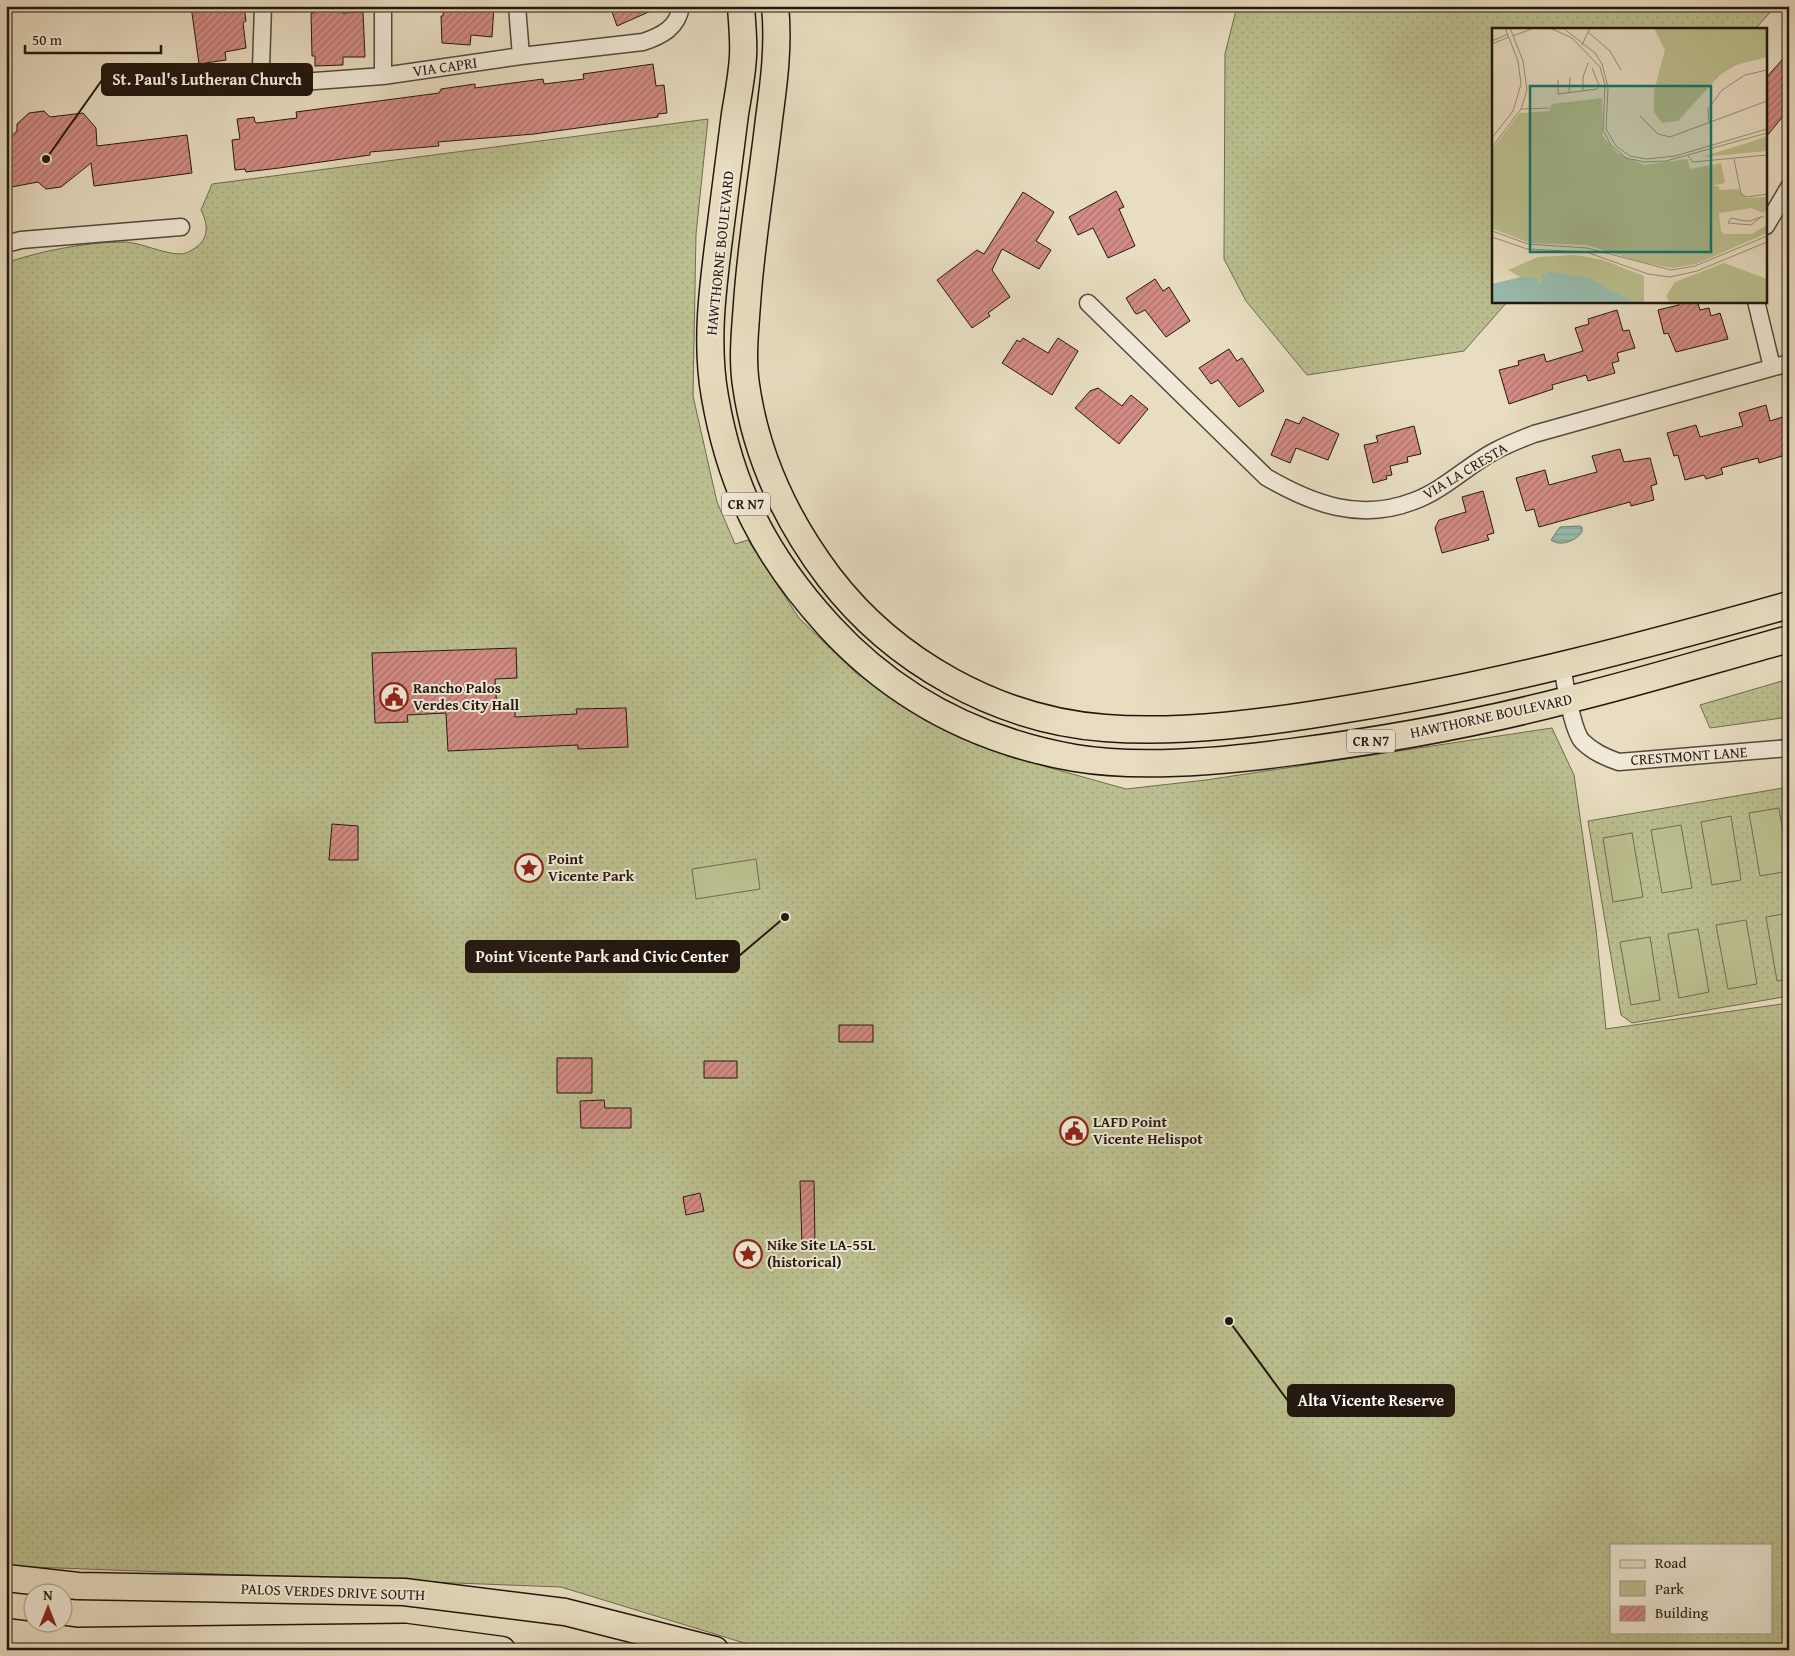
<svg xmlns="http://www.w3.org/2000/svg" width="1795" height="1656" font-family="'Gentium Book Plus',serif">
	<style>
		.green { fill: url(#green-dots); stroke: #6e6b4f; fill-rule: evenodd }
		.pitch { fill: #bbbf8f; stroke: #6e6b4f }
		.water { fill: url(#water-rules); stroke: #697a6f }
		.building { fill: url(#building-hatch); stroke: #22170f }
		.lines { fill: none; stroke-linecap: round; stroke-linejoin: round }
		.street-casing { stroke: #54483c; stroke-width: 19 }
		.primary-casing { stroke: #22170f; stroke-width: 29 }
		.street { stroke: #f0e9d7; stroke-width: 16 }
		.primary { stroke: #e8ddc1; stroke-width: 26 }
		.labels { text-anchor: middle; stroke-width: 4; stroke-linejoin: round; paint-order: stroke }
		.shield { fill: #f0e9d7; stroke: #60564b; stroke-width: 1 }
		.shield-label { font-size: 14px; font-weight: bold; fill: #22170f }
		.street-label { font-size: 15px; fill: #22170f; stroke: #f0e9d7 }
		.poi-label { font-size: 15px; font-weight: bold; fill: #22170f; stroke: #f0e9d7; text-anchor: start }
		.inset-road { fill: none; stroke: #998e7a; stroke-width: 1 }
		.view { fill: #0f766e; fill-opacity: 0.15; stroke: #0f766e; stroke-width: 2.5 }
		.inset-edge { fill: none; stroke: #22170f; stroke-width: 2.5 }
		.leader { fill: none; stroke: #22170f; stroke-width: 2 }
		.callout-dot { fill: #22170f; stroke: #f0e9d7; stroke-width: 2 }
		.callout { fill: #22170f; stroke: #22170f; stroke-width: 2 }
		.callout-label { font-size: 16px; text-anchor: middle; font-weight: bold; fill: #fff }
	</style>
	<defs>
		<pattern id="green-dots" width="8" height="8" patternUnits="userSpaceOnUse" patternTransform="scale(1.25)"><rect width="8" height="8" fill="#bbbf8f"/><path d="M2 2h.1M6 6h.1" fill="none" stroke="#a0a37a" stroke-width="1.8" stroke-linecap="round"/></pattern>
		<pattern id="water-rules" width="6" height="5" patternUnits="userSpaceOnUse" patternTransform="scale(1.25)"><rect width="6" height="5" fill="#98bcaf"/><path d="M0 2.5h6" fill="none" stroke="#83a195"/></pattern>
		<pattern id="building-hatch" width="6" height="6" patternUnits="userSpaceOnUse" patternTransform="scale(1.25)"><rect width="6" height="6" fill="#d38c85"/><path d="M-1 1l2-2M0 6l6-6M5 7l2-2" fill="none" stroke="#ab716b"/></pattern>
	</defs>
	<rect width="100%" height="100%" fill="#e8ddc1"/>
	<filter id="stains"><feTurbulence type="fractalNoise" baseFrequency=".004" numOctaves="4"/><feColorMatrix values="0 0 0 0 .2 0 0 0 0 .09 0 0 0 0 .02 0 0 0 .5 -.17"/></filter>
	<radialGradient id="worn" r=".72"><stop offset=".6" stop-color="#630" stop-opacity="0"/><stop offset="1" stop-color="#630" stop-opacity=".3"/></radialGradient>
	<path class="green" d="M1237 6H1776L1755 29H1494V301H1508L1464 351 1307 375 1246 301 1224 259 1225 54Z
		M708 119 696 234 693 396 717 502 735 544 748 540 799 618 856 673 926 721 1008 756 1126 789 1206 780 1552 728 1574 775 1596 929 1606 1029 1789 1003V1650H767L561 1587 6 1566V263C39 251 88 242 122 242 140 241 171 258 186 253 207 244 211 230 201 210L212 184ZM1611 1545H1771V1632H1611Z
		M1789 679V717L1710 728 1700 705Z
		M1789 787V996L1632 1023 1621 1015 1588 821Z"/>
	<path class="pitch" d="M1779 808 1789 871 1760 876 1749 813Z
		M1731 816 1741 880 1712 885 1701 822Z
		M1681 825 1692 888 1662 893 1651 830Z
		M1632 833 1643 897 1613 902 1603 838Z
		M756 859 760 889 696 899 692 869Z
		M1789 913V979L1777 981 1766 917Z
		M1746 920 1757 984 1728 989 1716 925Z
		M1698 929 1709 992 1679 998 1668 934Z
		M1650 937 1660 1000 1631 1005 1620 942Z"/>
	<path class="water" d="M1579 526 1582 527V532C1576 541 1560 547 1551 540L1560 527Z"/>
	<path class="building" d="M191 6H244L246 21 243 23 246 48 225 52 226 60 199 64Z
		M314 6H342V13L363 12 365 57H343V65L315 66V56H312L311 13H314Z
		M444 6H494L492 37 471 35 470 45 442 43 441 16H443Z
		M610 6H660V7L617 26Z
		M1789 52V103L1783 110 1784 115 1766 137V78Z
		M653 64 656 86 664 85 667 113 658 114V117L534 134 438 142 439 146 370 152V155L279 168 246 172 245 169 235 170 232 140 240 139 237 119 254 117 255 122 257 123 297 118 296 112 439 93 441 89 475 84V88L543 79 544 84 584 79 583 74Z
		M44 111 50 117 83 113 96 128 97 146 187 135 192 173 94 186 91 163 61 187 46 189 38 182 6 188V141L17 131V124L29 113Z
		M1116 191 1124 207 1119 209 1135 246 1108 258 1093 228 1078 235 1069 217Z
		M1023 192 1054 212 1036 241 1051 250 1039 269 1002 249 992 270 1010 297 988 313 990 316 972 328 937 280 977 250 984 254Z
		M1155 279 1163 291 1169 287 1190 321 1166 337 1145 310 1137 314 1135 313 1126 298Z
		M1678 301H1697L1700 310 1709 308 1711 316 1720 313 1728 339 1676 352 1668 333 1664 334 1658 310 1679 305Z
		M1617 310 1623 331 1629 330 1635 348 1617 353 1619 361 1612 363 1615 373 1588 381 1586 375 1552 385 1553 389 1509 404 1499 370 1519 365 1518 361 1544 354 1546 362 1583 351 1575 328 1589 324 1588 319Z
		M1023 338 1048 353 1058 338 1078 351 1052 395 1002 363 1017 340 1020 342Z
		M1229 349 1237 361 1242 358 1264 391 1239 407 1218 380 1211 384 1199 368Z
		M1098 388 1122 406 1131 395 1148 409 1119 444 1075 408 1090 391Z
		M1766 405 1770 421 1789 415V454L1759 463 1758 458 1721 468 1723 474 1706 479 1704 475 1685 480 1678 455 1674 456 1667 433 1696 425 1700 437 1743 426 1739 413Z
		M1303 417 1339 434 1328 460 1296 448 1290 463 1271 455 1286 419 1299 424Z
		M1414 426 1421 454 1407 457 1408 462 1390 466 1392 475 1386 476 1387 479 1373 483 1364 445 1378 442 1376 436Z
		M1620 449 1624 462 1650 458 1657 484 1651 486 1654 500 1631 506 1630 502 1539 527 1534 509 1526 511 1516 478 1545 470 1549 485 1597 472 1592 456Z
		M1483 491 1494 533 1487 535 1489 540 1442 553 1435 528 1439 520 1466 512 1462 497Z
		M516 648 517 678 495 679 497 710 515 709V717L577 714 576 709 626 708 628 747 578 749V745L448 751 446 713 407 715 408 722 375 723 372 653Z
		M332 824 358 826V860H329Z
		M839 1025H873V1042H839Z
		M557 1058H592V1093H557Z
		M704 1061H737V1078H704Z
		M604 1100 605 1108H631V1128H581L580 1101Z
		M800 1181H814L815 1246H802Z
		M700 1193 704 1211 686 1215 683 1197Z"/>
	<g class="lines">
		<defs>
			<path id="street" d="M263 6 261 67 264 77 274 84 383 76 521 56 643 42C661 36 678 28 681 6
				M517 6 521 56
				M383 76V6
				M1766 226 1789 187
				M6 244 21 240 181 227
				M1756 301 1772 367
				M1088 303 1266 477C1312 504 1360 522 1414 501 1444 490 1468 465 1495 451 1508 444 1521 439 1534 434L1789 363
				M1562 666C1565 683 1572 729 1582 741 1593 752 1605 757 1619 762L1789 748"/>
			<path id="primary" d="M741 6C742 23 744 40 743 56 742 76 738 95 735 114 730 153 725 192 720 231 713 286 705 342 715 397 731 490 766 557 829 626 895 698 978 741 1075 758 1140 769 1226 761 1292 752 1385 740 1480 723 1571 699 1644 681 1716 659 1789 639
				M775 6C779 44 774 82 769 119 762 181 751 242 747 304 745 331 742 359 746 385 756 456 786 520 829 577 894 662 998 720 1105 728 1182 734 1271 722 1347 709 1497 685 1643 646 1789 605
				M6 1578 78 1586 404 1592 565 1612 715 1650
				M6 1632 76 1641 405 1637 502 1650"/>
		</defs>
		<use href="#street" class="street-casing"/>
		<use href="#primary" class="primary-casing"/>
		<use href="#street" class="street"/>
		<use href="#primary" class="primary"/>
	</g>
	<defs>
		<symbol id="civic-ring" viewBox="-11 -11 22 22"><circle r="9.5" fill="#f0e9d7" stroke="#8f2418" stroke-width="1.5"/><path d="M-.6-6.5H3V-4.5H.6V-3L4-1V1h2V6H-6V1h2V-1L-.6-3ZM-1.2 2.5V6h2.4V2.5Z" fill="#8f2418"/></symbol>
		<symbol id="sight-ring" viewBox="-11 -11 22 22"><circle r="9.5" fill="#f0e9d7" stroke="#8f2418" stroke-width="1.5"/><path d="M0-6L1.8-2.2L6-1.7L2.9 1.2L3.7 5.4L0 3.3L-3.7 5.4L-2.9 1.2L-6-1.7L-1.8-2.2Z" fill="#8f2418"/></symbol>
	</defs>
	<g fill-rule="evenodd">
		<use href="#civic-ring" x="378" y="681" width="32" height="32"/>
		<use href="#sight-ring" x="513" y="852" width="32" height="32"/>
		<use href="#civic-ring" x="1058" y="1115" width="32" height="32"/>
		<use href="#sight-ring" x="732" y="1238" width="32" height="32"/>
	</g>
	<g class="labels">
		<g class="shield">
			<rect x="722" y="492.5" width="48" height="23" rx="4"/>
			<rect x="1347" y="729.5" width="48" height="23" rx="4"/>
		</g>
		<g class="shield-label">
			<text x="746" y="509">CR N7</text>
			<text x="1371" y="746">CR N7</text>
		</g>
		<g class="street-label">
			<text transform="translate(445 67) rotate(-8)" y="5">VIA CAPRI</text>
			<text transform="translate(720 253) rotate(-84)" y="5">HAWTHORNE BOULEVARD</text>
			<text transform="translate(1465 471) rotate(-31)" y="5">VIA LA CRESTA</text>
			<text transform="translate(1491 716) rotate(-12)" y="5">HAWTHORNE BOULEVARD</text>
			<text transform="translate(1689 756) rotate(-4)" y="5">CRESTMONT LANE</text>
			<text transform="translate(333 1592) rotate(2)" y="5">PALOS VERDES DRIVE SOUTH</text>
		</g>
		<g class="poi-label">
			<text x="413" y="693">Rancho Palos<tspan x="413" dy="17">Verdes City Hall</tspan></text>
			<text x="548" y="864">Point<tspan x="548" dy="17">Vicente Park</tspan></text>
			<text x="1093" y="1127">LAFD Point<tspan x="1093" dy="17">Vicente Helispot</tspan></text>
			<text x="767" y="1250">Nike Site LA-55L<tspan x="767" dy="17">(historical)</tspan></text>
		</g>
	</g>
	<g transform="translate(1492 28)">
		<rect width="275" height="275" fill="#e8ddc1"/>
		<path d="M162 0H275V29L244 37 228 47 186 93 170 95 162 84V63L173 22ZM110 70 111 108 125 125 152 137 195 131 198 141 229 135 233 155 219 158H226L228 162 246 161 254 170 275 169V181L271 185 259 180 227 185 229 203 232 206H260L275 197V205L204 236 181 240 152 235 95 217 38 215 1 201 0 121 28 85 57 83 60 76ZM275 108V123L210 129 252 116ZM83 227 111 232 152 248V275H0V256L28 249 16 242 46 229ZM232 235 275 251V275H178L174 268 183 254Z" fill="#bbbf8f"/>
		<path d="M58 244 97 250 143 275H0V256L31 249 45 250 46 258 50 252 48 248Z" fill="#98bcaf"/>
		<path class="inset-road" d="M58 0 80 10 108 39 113 57 111 102 119 117 134 130 152 134 174 133 275 105M71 0 103 25 110 36 116 59 114 101 124 118 138 128 155 131 183 128 275 101M97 5 118 23 129 42M21 8 42 0M0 13 16 6M0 16 17 9M90 17 98 0M66 52V66L105 61 107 57 100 40M91 63V49L96 35M77 65 78 49M29 81 57 80M148 88 166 106 178 109 275 73M217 95 216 81 230 62 253 47 275 42M0 110 21 83 29 56 26 33 13 0M0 119 29 81 35 62 31 33 18 0M196 128 201 134 275 127M242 131 249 166 255 169 275 166M269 189 259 197 236 195 239 190 253 193H258L269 189 272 188M0 203 36 216 95 220 179 242 203 238 275 208M0 209 35 221 94 224 156 246 178 249 205 243 275 214"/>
		<path class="view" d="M38 58H219V224H38Z"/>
		<rect width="275" height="275" class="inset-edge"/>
	</g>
	<path class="leader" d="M46 159L102 80M785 917L739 956M1229 1321L1288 1401"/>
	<g class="callout-dot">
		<circle cx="46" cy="159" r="5"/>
		<circle cx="785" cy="917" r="5"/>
		<circle cx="1229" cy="1321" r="5"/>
	</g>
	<g class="callout">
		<rect x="102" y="64" width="210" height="31" rx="5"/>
		<rect x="466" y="941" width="273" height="31" rx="5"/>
		<rect x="1288" y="1385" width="166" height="31" rx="5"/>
	</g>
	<g class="callout-label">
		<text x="207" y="85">St. Paul's Lutheran Church</text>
		<text x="602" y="962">Point Vicente Park and Civic Center</text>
		<text x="1371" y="1406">Alta Vicente Reserve</text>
	</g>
	<rect width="1795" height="1656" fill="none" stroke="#e8ddc1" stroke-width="25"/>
	<rect x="8" y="8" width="1780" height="1641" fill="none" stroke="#22170f" stroke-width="2.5"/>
	<rect x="12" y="12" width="1770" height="1631" fill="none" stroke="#22170f"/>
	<rect x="1610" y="1544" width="162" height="90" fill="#f0e9d7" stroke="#9e9587"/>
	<rect x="1620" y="1560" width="25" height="8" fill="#e8ddc1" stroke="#9e9587"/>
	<text x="1655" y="1568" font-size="15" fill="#22170f">Road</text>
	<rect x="1620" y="1581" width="25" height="15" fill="#bbbf8f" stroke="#9e9587"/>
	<text x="1655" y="1594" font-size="15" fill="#22170f">Park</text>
	<rect x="1620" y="1606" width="25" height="15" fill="url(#building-hatch)" stroke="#9e9587"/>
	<text x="1655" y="1618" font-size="15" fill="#22170f">Building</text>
	<g transform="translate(48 1608)"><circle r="24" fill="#f0e9d7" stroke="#9e9587"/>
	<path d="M0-4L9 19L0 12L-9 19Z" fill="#8f2418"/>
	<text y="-8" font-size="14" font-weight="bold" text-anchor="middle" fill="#22170f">N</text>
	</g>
	<path d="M25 45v8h136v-8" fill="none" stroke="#22170f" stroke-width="2.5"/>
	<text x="32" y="45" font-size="15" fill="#22170f" stroke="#f0e9d7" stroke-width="4" paint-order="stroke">50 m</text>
	<rect width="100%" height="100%" filter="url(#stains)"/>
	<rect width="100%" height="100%" fill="url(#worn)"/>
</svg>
